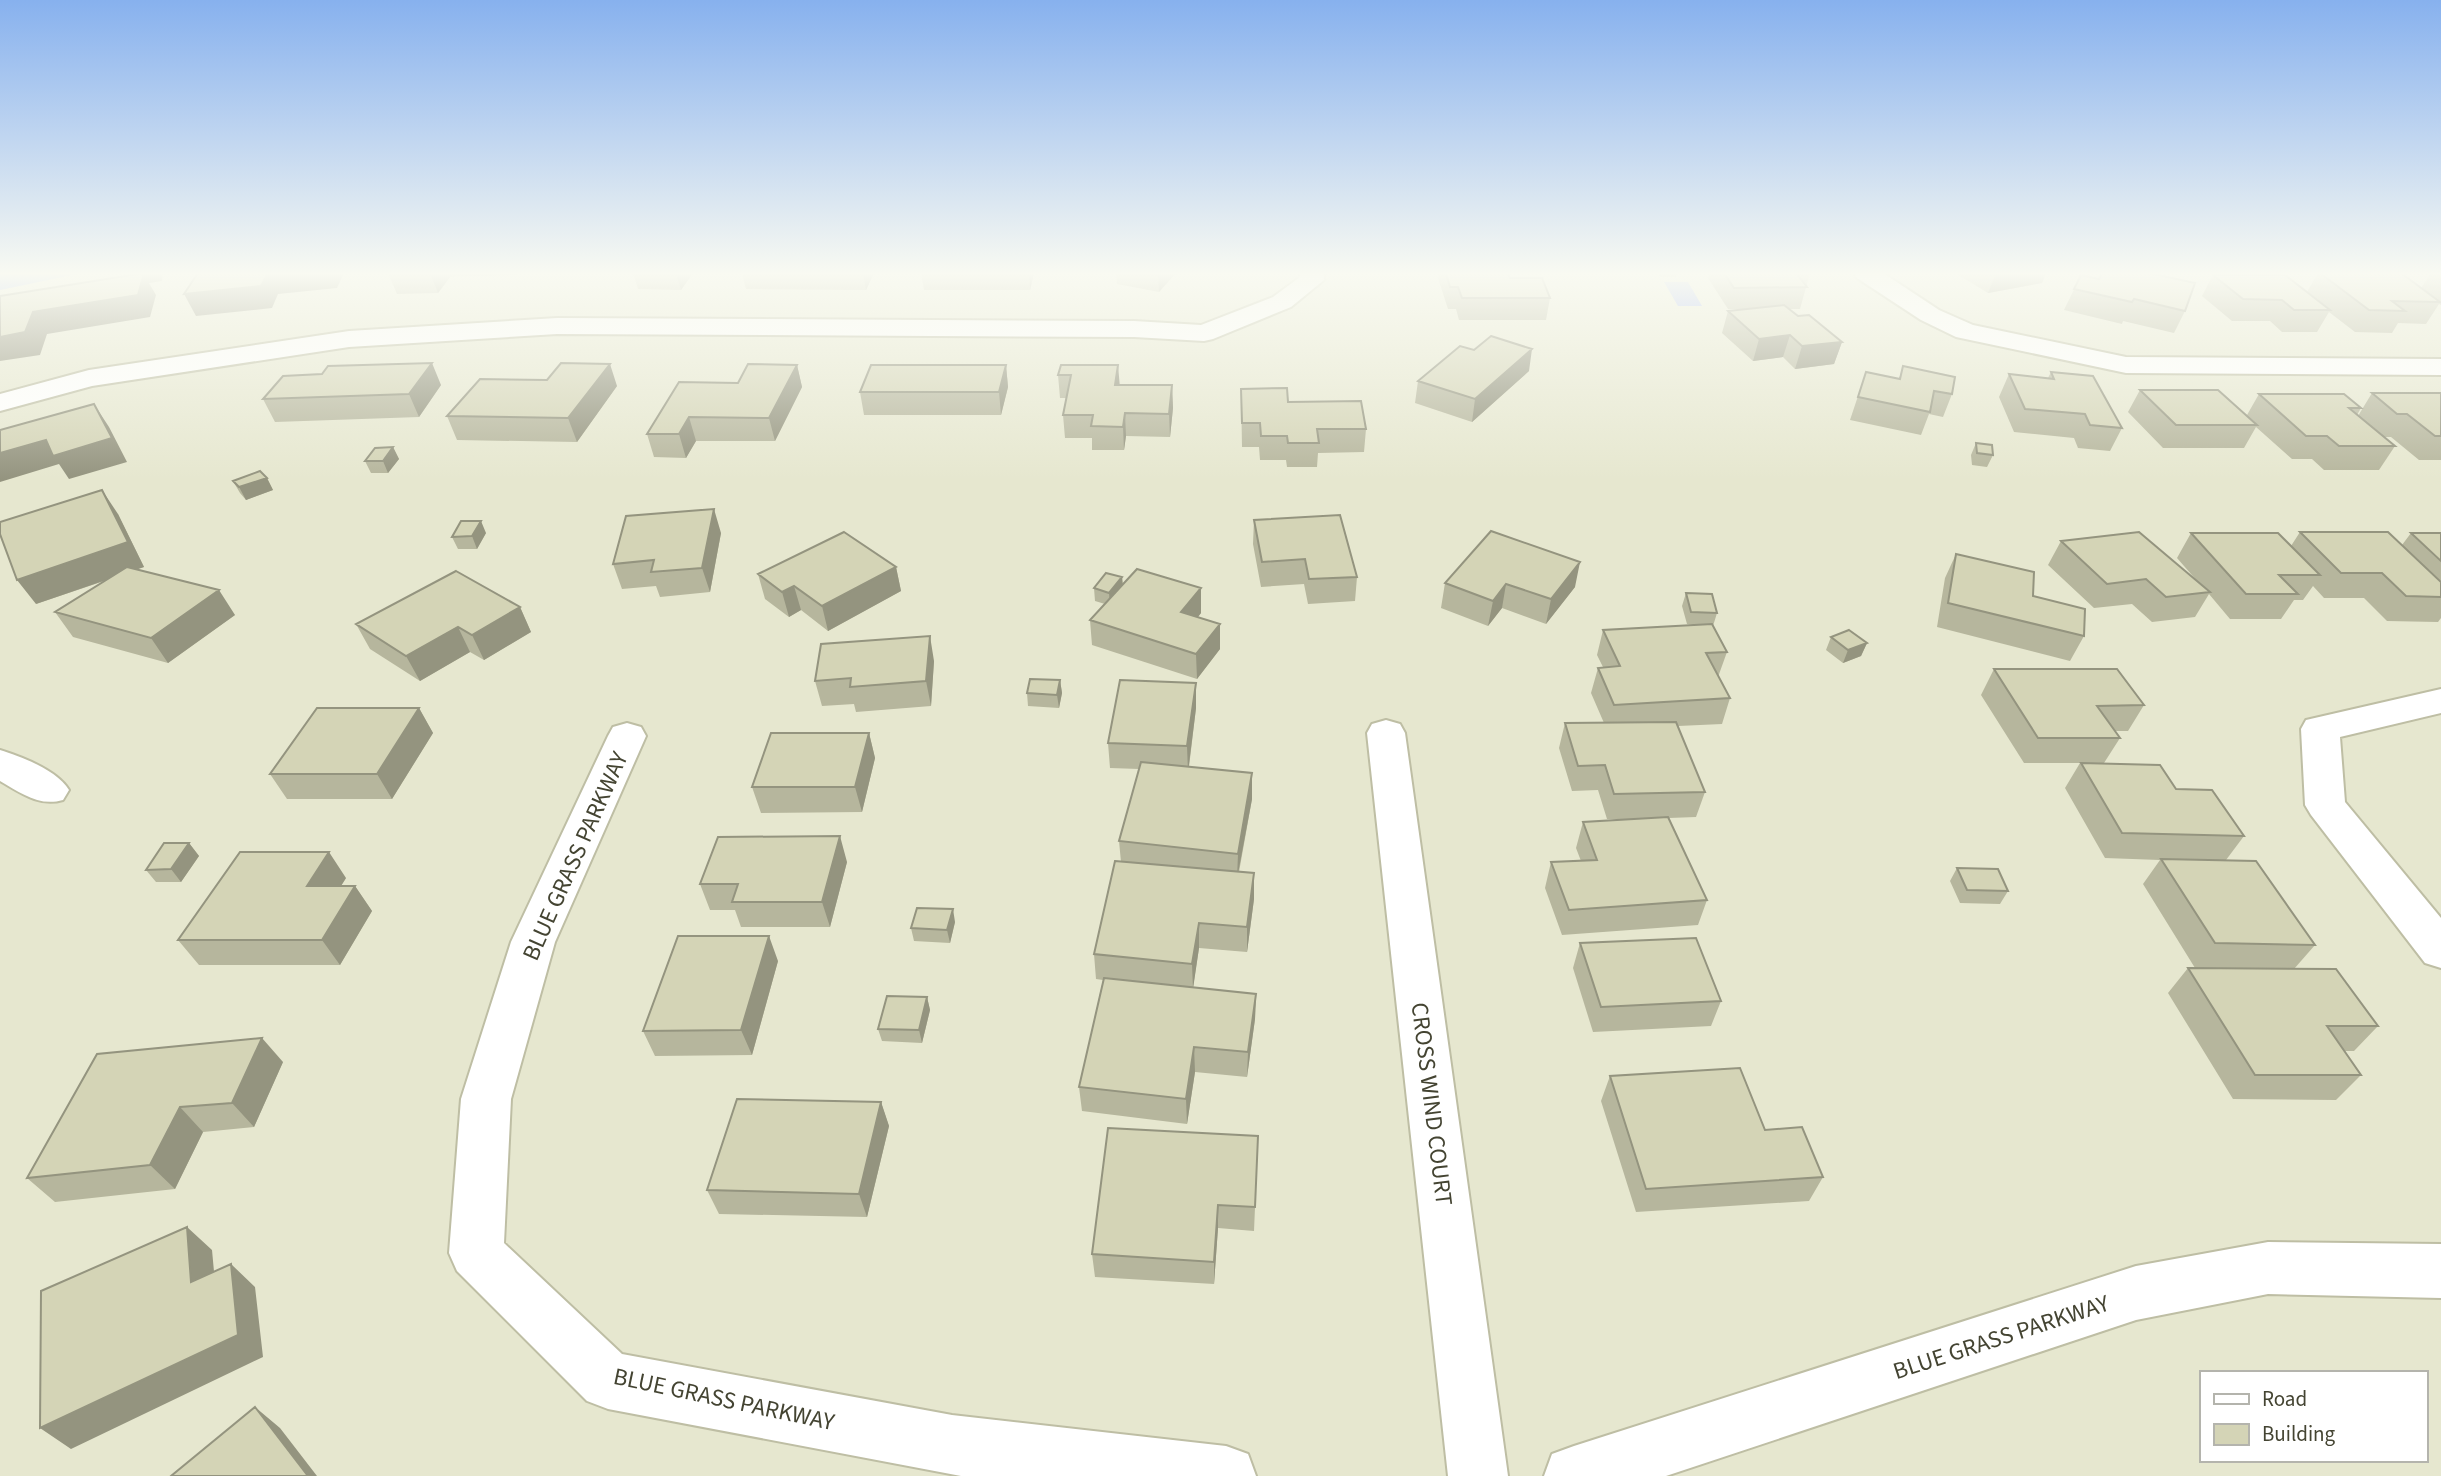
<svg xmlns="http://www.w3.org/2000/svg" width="2441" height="1476" font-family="'Source Sans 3',sans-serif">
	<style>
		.residential { fill: #e6e7cf; fill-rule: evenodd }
		.water { fill: #97acf6 }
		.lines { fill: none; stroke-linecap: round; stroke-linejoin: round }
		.minor-casing { stroke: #bebea4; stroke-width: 4 }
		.minor { fill: #fff; fill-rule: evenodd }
		.wall { fill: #b6b69d }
		.shaded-wall { fill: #94947f }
		.building { fill: #d4d4b6; stroke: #94947f; stroke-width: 2 }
		.labels { text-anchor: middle; stroke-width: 6; stroke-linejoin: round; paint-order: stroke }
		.near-street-label { font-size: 24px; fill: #444432; stroke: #fff }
	</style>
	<rect width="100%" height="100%" fill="#f1f3e2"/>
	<path class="residential" d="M0 273H2441V1476H0ZM2201 1373H2425V1460H2201Z"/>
	<path class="water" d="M0 273H82L0 290Z
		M1664 282H1688L1702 306H1678Z"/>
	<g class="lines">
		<defs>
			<path id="minor" d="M1300 273H1324V280L1291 307 1213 339 1204 341 1134 337 557 334 349 347 92 386 0 411V394L89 370 349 331 557 318 1134 321 1201 325 1273 297 1300 277Z
				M1854 273H1883L1939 310 1973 325 2126 357 2441 359V375L2126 373 1956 337 1921 320 1857 278Z
				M2441 689V713L2340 737 2345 802 2441 918V968L2425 963 2311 815 2305 805 2301 729 2306 720Z
				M1386 720 1400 724 1405 733 1508 1476H1448L1367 733 1372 724Z
				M627 723 641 727 646 736 555 942 511 1099 504 1243 622 1354 952 1415 1226 1446 1248 1454 1256 1476H961L608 1409 587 1401 457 1271 449 1253 461 1099 511 942 608 736 613 727Z
				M0 750C22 757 57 770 69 790L63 800C39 807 21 793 0 781Z
				M2268 1242 2441 1244V1298L2268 1294 2136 1320 1666 1476H1544L1552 1454 1574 1446 2136 1266Z"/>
		</defs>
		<use href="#minor" class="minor-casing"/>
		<use href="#minor" class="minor"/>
	</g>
	<path class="wall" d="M388 273H517L516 275 450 277 438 293 397 294Z
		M633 273H693L681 290 638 289Z
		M742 273H874L866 290 746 289Z
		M921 273H1034L1030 290H924Z
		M1116 273H1176L1159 292 1117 284Z
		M1439 273H1508L1510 278 1550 298 1546 320H1459L1456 309H1448L1438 278Z
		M1658 273H1677L1676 277H1660Z
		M1710 273H1810L1800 309H1789L1798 316 1842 342 1834 364 1795 369 1783 357 1753 361 1722 333 1728 311 1746 309H1728L1708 278Z
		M1955 273H2046L2042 283 1988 293Z
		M2318 273H2401L2421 288 2431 273H2441V305L2439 304 2426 324 2398 323 2392 333 2355 332 2329 312 2317 332H2282L2270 321H2232L2202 296 2213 275 2307 292Z
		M2081 275 2185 311 2174 333 2123 321 2122 324 2064 310Z
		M797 365 802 387 775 441H696L686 458 654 457 647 434Z
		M1006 365 1008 387 1001 415H864L860 392Z
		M1061 365 1119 385H1172L1173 408 1170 437 1126 436 1124 450H1092V438H1065L1063 415 1066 398H1060L1058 375Z
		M1903 366 1952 394 1943 417 1929 414 1921 435 1850 420 1866 372 1899 379Z
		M1529 371 1472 422 1415 403 1418 381Z
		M2051 372 2122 428 2110 451 2078 448 2074 438 2014 432 1999 397 2009 374 2048 378Z
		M441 385 419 417 275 422 263 399Z
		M617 386 577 442 457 440 447 416Z
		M1241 389 1288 402 1366 429 1364 452 1318 453 1317 467H1287L1286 460H1260L1259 447H1242Z
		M2140 390 2247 415 2259 394 2361 408 2357 415 2358 416 2372 393H2441V460H2419L2391 437H2383L2395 446 2379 470H2324L2312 459H2292L2256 427 2244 448H2163L2128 412Z
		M1976 443 1993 455 1987 467 1972 465 1971 455Z
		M393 447 399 459 388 473H371L365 461Z
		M267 478 273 490 246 500 240 493 233 481Z
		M118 514 144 567 137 569 235 615 168 663 73 637 55 612 107 580 36 604Z
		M1254 520 1357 577 1355 601 1308 604 1304 584 1261 587 1253 544Z
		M1491 531 1575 587 1546 624 1502 608 1488 626 1441 608 1445 583Z
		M2300 532 2402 545 2411 533H2441V618L2438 622 2387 621 2364 598H2324L2313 586 2303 600H2294L2281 619H2230L2209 594 2195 617 2152 622 2132 604 2094 608 2048 565 2061 541 2198 582 2177 558 2191 533 2291 546Z
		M486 533 477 549H458L452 537Z
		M721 533 710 592 660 597 656 586 622 589 613 564Z
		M1956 554 2033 596 2084 636 2070 661 1937 627 1945 578Z
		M896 567 901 591 828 631 801 610 789 617 765 599 758 574Z
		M1122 577 1123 585 1201 613 1198 617 1220 624V649L1197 679 1092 645 1090 620 1105 604 1095 601 1094 588Z
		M1686 593 1717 613 1713 626 1727 652 1718 677 1730 698 1722 724 1678 726 1705 792 1696 817 1669 818 1707 900 1698 925 1562 935 1545 888 1551 862 1581 861 1576 848 1583 822 1637 819H1607L1598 790 1572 791 1559 748 1565 723H1604L1591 693 1598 668 1603 667 1597 655 1603 630 1694 625 1687 624 1682 606Z
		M520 607 531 632 484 660 470 652 420 681 370 649 356 624Z
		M1831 637 1867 643 1861 656 1843 663 1826 650Z
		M934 661 931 706 856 712 854 704 822 706 815 681Z
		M1994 669 2144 705 2128 731H2115L2120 738 2104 763H2084L2176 789 2244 836 2226 860 2315 945 2294 969 2378 1026 2354 1051H2344L2361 1075 2336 1100 2233 1099 2168 993 2188 968H2195L2143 884 2160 860 2105 858 2065 788 2080 763H2024L1981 695Z
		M1060 680 1062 693 1059 708 1028 706 1027 693Z
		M1196 683V708L1189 767 1252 773V799L1239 872 1254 899 1247 952 1199 948 1193 987 1256 994 1255 1019 1247 1077 1195 1072 1187 1124 1082 1111 1079 1087 1103 980 1096 979 1094 954 1121 862 1119 841 1139 769 1110 768 1108 743Z
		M419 708 433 733 392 799H287L270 774Z
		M869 733 875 758 862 812 761 813 752 787Z
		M189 843 199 856 181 882H156L146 870Z
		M847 862 830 927H741L735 910H710L700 884Z
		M1957 868 2008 891 2000 904 1960 903 1950 881Z
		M346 878 341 886H355L372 911 340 965H199L178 940Z
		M955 922 950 943 914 941 911 928Z
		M1580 943 1721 1001 1711 1026 1593 1032 1573 968Z
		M778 961 752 1055 655 1056 643 1031Z
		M927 997 930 1010 922 1043 882 1041 878 1029Z
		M97 1054 283 1062 254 1127 203 1132 175 1189 55 1202 27 1178Z
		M1610 1076 1765 1130 1823 1177 1809 1201 1636 1212 1601 1101Z
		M881 1102 889 1126 867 1217 719 1214 707 1190Z
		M1258 1136 1254 1231 1218 1228 1214 1284 1095 1277 1092 1254Z"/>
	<path class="shaded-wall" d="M141 273H163L162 281 149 283 156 295 150 317 47 334 40 355 0 361V337L33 312Z
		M268 273H344L337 288 278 294 272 308 196 316 184 294Z
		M430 273H448L450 277 438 293Z
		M676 273H693L681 290Z
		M863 273H874L866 290Z
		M1029 273H1034L1030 290Z
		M1158 273H1176L1159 292Z
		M1996 273H2046L2042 283 1988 293Z
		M1790 335 1783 357 1753 361 1759 339Z
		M1842 342 1834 364 1795 369 1802 346Z
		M1532 349 1529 371 1472 422 1475 399Z
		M432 363 441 385 419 417 409 394Z
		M610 364 617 386 577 442 568 418Z
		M797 365 802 387 775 441 769 418Z
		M1006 365 1008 387 1001 415 999 392Z
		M1118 365 1120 388 1115 385Z
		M1172 385 1173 408 1170 437 1169 414Z
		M94 404 109 427 127 462 69 479 59 464 0 482V453Z
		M1125 413 1126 436 1124 450 1123 427Z
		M689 417 696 441 686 458 679 434Z
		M393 447 399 459 388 473 383 461Z
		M267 478 273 490 246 500 239 487Z
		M102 490 118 514 144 567 36 604 17 580Z
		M714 509 721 533 710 592 702 568Z
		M481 521 486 533 477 549 472 536Z
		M1580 562 1575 587 1546 624 1551 599Z
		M896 567 901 591 828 631 822 606Z
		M1122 577 1123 589 1110 605 1109 593Z
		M1506 584 1502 608 1488 626 1493 601Z
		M794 586 801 610 789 617 782 592Z
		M1201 588V613L1182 637 1181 612Z
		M219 590 235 615 168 663 151 638Z
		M520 607 531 632 484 660 472 635Z
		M1220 624V649L1197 679 1196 654Z
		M458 627 470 652 420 681 406 656Z
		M930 636 934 661 931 706 926 681Z
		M1867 643 1861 656 1843 663 1848 650Z
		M1060 680 1062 693 1059 708 1057 695Z
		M1196 683V708L1188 772 1187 746Z
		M419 708 433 733 392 799 377 774Z
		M869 733 875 758 862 812 855 787Z
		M1252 773V799L1237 879 1238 854Z
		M840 836 847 862 830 927 822 902Z
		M189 843 199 856 181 882 171 869Z
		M329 852 346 878 325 911 307 886Z
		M1254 873V899L1247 952V927Z
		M355 886 372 911 340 965 322 940Z
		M953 909 955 922 950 943 947 930Z
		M1199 923V948L1193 989 1192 964Z
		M769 936 778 961 752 1055 741 1030Z
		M1256 994 1255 1019 1247 1077 1248 1052Z
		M927 997 930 1010 922 1043 919 1030Z
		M262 1038 283 1062 254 1127 232 1103Z
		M1194 1047 1195 1072 1187 1124 1186 1099Z
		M881 1102 889 1126 867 1217 859 1194Z
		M180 1107 203 1132 175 1189 150 1165Z
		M1218 1205V1228L1214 1284V1262Z
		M187 1227 212 1250 217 1304 191 1282Z
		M231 1264 255 1287 263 1357 71 1449 40 1428Z
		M255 1407 280 1428 317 1476H308Z"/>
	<path class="building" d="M144 273 138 295 33 312 25 332 0 337V296Z
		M198 273H268L261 286 184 294Z
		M1446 273H1508L1510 278H1542L1550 298H1462L1458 287H1450Z
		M1724 273H1796L1807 287 1734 288Z
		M2102 273H2149L2195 283 2185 311 2134 299 2132 302 2074 289 2081 275 2099 279Z
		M2320 273H2401L2440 302 2392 301 2405 311 2369 310Z
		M2213 275H2285L2330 310H2294L2282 300 2243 299Z
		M1784 305 1798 316 1809 315 1842 342 1802 346 1790 335 1759 339 1728 311Z
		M1491 336 1532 349 1475 399 1418 381 1460 346 1474 350Z
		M432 363 409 394 263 399 283 376 322 374 328 366Z
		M561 363 610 364 568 418 447 416 480 379 547 380Z
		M748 364 797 365 769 418 689 417 679 434H647L679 382 738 383Z
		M871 365H1006L999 392H860Z
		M1061 365H1118L1115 385H1172L1169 414 1125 413 1123 427 1091 426 1093 415H1063L1071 375H1058Z
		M1903 366 1955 377 1952 394 1934 391 1930 412 1858 397 1866 372 1900 379Z
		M2051 372 2093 376 2122 428 2090 425 2085 414 2025 409 2009 374 2054 379Z
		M1287 388 1288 402 1361 401 1366 429H1317L1319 443H1288L1287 436H1261L1260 423H1242L1241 389Z
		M2140 390H2218L2257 425H2176Z
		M2372 393H2441V436H2435L2407 414H2397Z
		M2259 394H2344L2361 408H2349L2395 446H2339L2327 436H2306Z
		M94 404 112 438 53 456 46 440 0 453V430Z
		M1976 443 1992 445 1993 455 1977 453Z
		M393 447 383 461H365L375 448Z
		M260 471 267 478 239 487 233 481Z
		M102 490 128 542 17 580 0 534V522Z
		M714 509 702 568 651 572 654 560 613 564 626 516Z
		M1340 515 1357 577 1309 579 1305 559 1262 562 1254 520Z
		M461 521H481L472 536 452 537Z
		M1491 531 1580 562 1551 599 1506 584 1493 601 1445 583Z
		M844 532 896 567 822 606 794 586 782 592 758 574Z
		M2139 532 2210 592 2166 597 2146 579 2107 584 2061 541Z
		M2300 532H2388L2441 582V597L2406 596 2382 573H2341Z
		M2191 533H2278L2320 575H2279L2298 594H2246Z
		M2411 533H2441V561Z
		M1956 554 2034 572 2033 596 2085 609 2084 636 1948 603Z
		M127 567 219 590 151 638 55 612Z
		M1137 569 1201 588 1181 612 1220 624 1196 654 1090 620Z
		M456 571 520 607 472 635 458 627 406 656 356 624Z
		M1106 573 1122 577 1109 593 1094 588Z
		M1686 593 1712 594 1717 613 1691 612Z
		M1712 624 1727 652 1706 653 1730 698 1614 705 1598 668 1620 666 1603 630Z
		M1849 630 1867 643 1848 650 1831 637Z
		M930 636 926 681 850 687 851 678 815 681 821 644Z
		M1994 669H2117L2144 705 2097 706 2120 738H2038Z
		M1030 679 1060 680 1057 695 1027 693Z
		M1120 680 1196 683 1187 746 1108 743Z
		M317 708H419L377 774H270Z
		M1676 722 1705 792 1614 794 1605 765 1578 766 1565 723Z
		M771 733H869L855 787H752Z
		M1141 762 1252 773 1238 854 1119 841Z
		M2081 763 2160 765 2176 789 2212 790 2244 836 2122 833Z
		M1668 817 1707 900 1569 910 1551 862 1597 860 1583 822Z
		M840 836 822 902H732L738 884H700L718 837Z
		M164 843H189L171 869 146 870Z
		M240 852H329L307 886H355L322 940H178Z
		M2161 859 2256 861 2315 945 2215 943Z
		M1115 861 1254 873 1247 927 1199 923 1192 964 1094 954Z
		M1957 868 1998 869 2008 891 1967 890Z
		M917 908 953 909 947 930 911 928Z
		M678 936H769L741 1030 643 1031Z
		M1696 938 1721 1001 1601 1007 1580 943Z
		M2188 968 2336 969 2378 1026H2327L2361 1075H2255Z
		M1104 978 1256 994 1248 1052 1194 1047 1186 1099 1079 1087Z
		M887 996 927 997 919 1030 878 1029Z
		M262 1038 232 1103 180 1107 150 1165 27 1178 97 1054Z
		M1740 1068 1765 1130 1802 1127 1823 1177 1646 1189 1610 1076Z
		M737 1099 881 1102 859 1194 707 1190Z
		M1108 1128 1258 1136 1255 1207 1218 1205 1214 1262 1092 1254Z
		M187 1227 191 1282 231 1264 238 1335 40 1428 41 1291Z
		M255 1407 308 1476H171Z"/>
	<linearGradient id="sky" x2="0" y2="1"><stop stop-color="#87b1ee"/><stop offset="0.57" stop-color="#f9faf2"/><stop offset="1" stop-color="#f9faf2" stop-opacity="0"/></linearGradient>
	<rect width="2441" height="480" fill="url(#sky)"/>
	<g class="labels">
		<g class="near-street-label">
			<text transform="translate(575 856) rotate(-66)" y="8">BLUE GRASS PARKWAY</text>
			<text transform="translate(1432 1104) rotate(83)" y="8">CROSS WIND COURT</text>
			<text transform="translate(2001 1337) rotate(-18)" y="8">BLUE GRASS PARKWAY</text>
			<text transform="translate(724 1399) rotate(12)" y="8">BLUE GRASS PARKWAY</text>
		</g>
	</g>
	<rect x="2200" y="1371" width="228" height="91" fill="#ffffff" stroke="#b4b4ad" stroke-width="2"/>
	<rect x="2214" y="1394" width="35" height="10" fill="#ffffff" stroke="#b4b4ad" stroke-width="2"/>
	<text x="2262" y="1406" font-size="21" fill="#444432">Road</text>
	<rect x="2214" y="1424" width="35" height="21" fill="#d4d4b6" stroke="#b4b4ad" stroke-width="2"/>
	<text x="2262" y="1441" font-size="21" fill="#444432">Building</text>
</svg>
